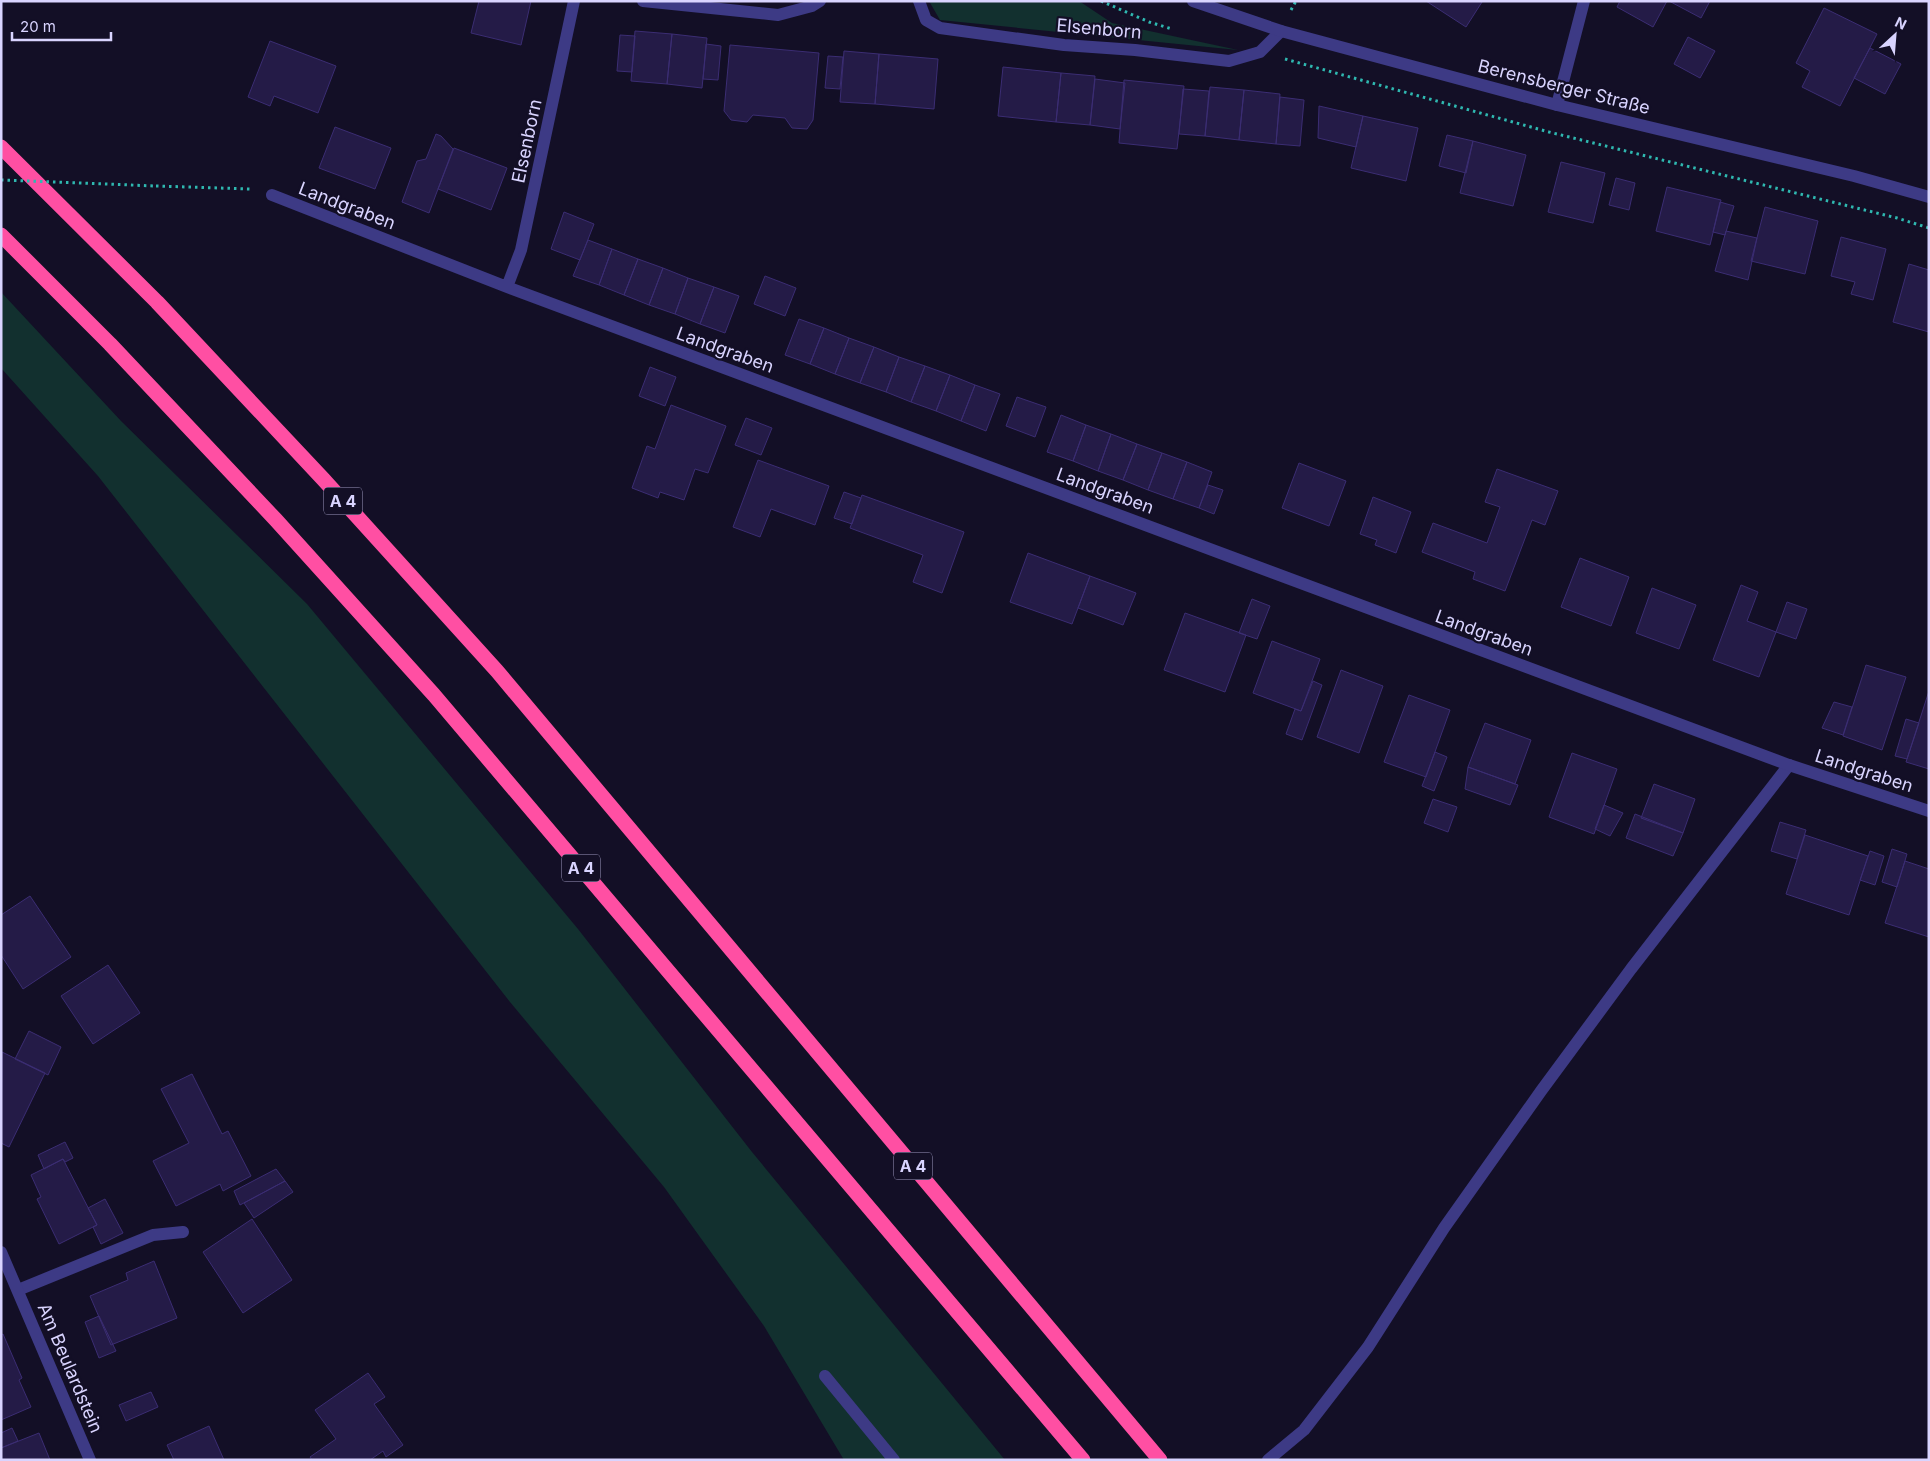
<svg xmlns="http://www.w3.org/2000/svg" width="1930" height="1461" font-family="Inter,sans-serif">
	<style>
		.green { fill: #12302f }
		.building { fill: #241b47; stroke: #3b2d73 }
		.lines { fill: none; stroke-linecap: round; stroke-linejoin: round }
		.path { stroke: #2fb8b0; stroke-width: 3; stroke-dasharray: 2.5 4; stroke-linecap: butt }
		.service { stroke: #3d3a85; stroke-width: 12 }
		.minor { stroke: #3d3a85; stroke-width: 12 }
		.tertiary { stroke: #3d3a85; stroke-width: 12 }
		.motorway { stroke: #ff4fa3; stroke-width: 15 }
		.path-bridge { stroke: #2fb8b0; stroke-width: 3; stroke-dasharray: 2.5 4; stroke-linecap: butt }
		.labels { text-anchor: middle; stroke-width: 4.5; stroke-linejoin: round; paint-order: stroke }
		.shield { fill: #130f26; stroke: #9e99be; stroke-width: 1 }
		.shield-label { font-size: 16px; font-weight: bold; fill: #d9d4ff }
		.street-label { font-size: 18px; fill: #d9d4ff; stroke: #130f26 }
	</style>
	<rect width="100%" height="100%" fill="#130f26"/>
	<path class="green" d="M929 1H1079L1112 23 1238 50 940 20Z
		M1 292 121 421 307 604 578 929 752 1152 1005 1460H844L764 1326 664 1187 510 1002 98 476 1 368Z"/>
	<path class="building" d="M479 1H531L521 45 471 33Z
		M1426 1H1481L1482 2 1466 27Z
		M1620 1H1667L1653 27 1617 7Z
		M1669 1H1710L1701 18Z
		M1824 8 1877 34 1840 106 1802 87 1810 71 1796 63Z
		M635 31 672 34 667 84 631 81Z
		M672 34 707 38 702 88 667 84Z
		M620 35 635 36 632 72 617 71Z
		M1688 37 1715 51 1700 78 1674 64Z
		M270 41 336 66 318 113 274 96 270 106 248 97Z
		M706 44 721 46 718 80 703 79Z
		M730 45 819 53 813 120 807 129 792 128 785 118 753 115 747 122 731 120 724 111Z
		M1870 48 1901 64 1885 94 1854 78Z
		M844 51 879 54 875 104 840 102Z
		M879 54 938 59 934 109 875 104Z
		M828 56 843 57 840 89 825 88Z
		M1003 67 1061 73 1056 122 998 116Z
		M1061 73 1095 76 1090 125 1056 122Z
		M1095 79 1125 83 1120 129 1090 125Z
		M1124 80 1184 86 1177 149 1119 143Z
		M1210 87 1244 90 1239 140 1205 136Z
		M1183 89 1209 91 1205 136 1179 134Z
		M1244 90 1280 94 1276 144 1239 140Z
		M1280 97 1304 100 1300 146 1276 144Z
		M1319 106 1363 116 1356 147 1318 138Z
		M1363 116 1418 128 1406 181 1351 168Z
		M335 127 391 148 375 189 319 168Z
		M436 134 441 136 453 149 429 213 402 202 417 161 426 159Z
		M1447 135 1473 141 1466 173 1439 166Z
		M1473 141 1526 155 1513 206 1460 193Z
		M454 148 507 168 491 210 438 189Z
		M1561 162 1605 173 1593 223 1548 212Z
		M1616 178 1635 183 1629 210 1609 205Z
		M1667 187 1721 200 1710 245 1656 231Z
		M1720 202 1734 206 1725 235 1713 232Z
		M1765 207 1818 221 1805 274 1751 261Z
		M564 212 594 224 580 260 551 249Z
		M1726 231 1757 238 1748 280 1715 271Z
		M1841 237 1886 249 1873 300 1851 294 1855 282 1831 276Z
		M588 240 612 249 599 285 573 276Z
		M612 249 638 259 624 295 599 285Z
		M638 259 663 268 649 305 624 295Z
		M1909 264 1929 270V332L1893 322Z
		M663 268 688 278 675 314 649 305Z
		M765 276 796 288 785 316 754 304Z
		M688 278 714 287 700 324 675 314Z
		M714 287 739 296 725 333 700 324Z
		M799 319 824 328 810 364 785 355Z
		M824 328 849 338 835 374 810 364Z
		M849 338 874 347 860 383 835 374Z
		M874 347 899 357 886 392 860 383Z
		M899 357 925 366 911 402 886 392Z
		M925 366 950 375 936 411 911 402Z
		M650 367 676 377 665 406 639 396Z
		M950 375 975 385 961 421 936 411Z
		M975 385 1000 394 986 431 961 421Z
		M1017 397 1046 407 1035 437 1006 426Z
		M671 405 726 426 708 473 695 469 684 500 660 492 658 498 632 488 647 446 655 449Z
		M1061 415 1086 425 1073 461 1047 452Z
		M746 418 772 428 761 455 735 445Z
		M1086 425 1111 434 1098 471 1073 461Z
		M1111 434 1137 444 1123 480 1098 471Z
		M1137 444 1162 453 1148 490 1123 480Z
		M1162 453 1187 462 1173 499 1148 490Z
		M758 460 829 486 815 525 771 509 760 537 733 527Z
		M1187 462 1212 472 1199 508 1173 499Z
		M1299 463 1346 481 1329 526 1282 508Z
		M1497 469 1558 491 1545 525 1532 520 1505 591 1473 579 1475 572 1422 552 1433 523 1487 543 1500 507 1485 502Z
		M1208 485 1223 490 1214 514 1199 508Z
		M844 492 861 498 852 524 834 518Z
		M862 495 964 532 942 593 913 582 923 555 850 528Z
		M1373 497 1411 512 1396 553 1375 545 1377 540 1360 534Z
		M1028 553 1090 576 1072 624 1010 602Z
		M1580 558 1629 577 1611 626 1561 607Z
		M1090 576 1136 593 1123 625 1078 608Z
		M1741 585 1758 592 1747 621 1776 632 1759 677 1713 660Z
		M1652 588 1696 605 1679 649 1636 633Z
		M1252 599 1270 606 1257 639 1239 633Z
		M1787 602 1807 609 1796 639 1776 632Z
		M1185 613 1246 635 1225 692 1164 670Z
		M1272 641 1320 659 1301 711 1253 693Z
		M1866 665 1906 677 1882 750 1843 736Z
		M1341 670 1383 686 1359 753 1317 737Z
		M1313 681 1322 685 1302 740 1286 734 1295 709 1301 711Z
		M1929 691V769L1906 762Z
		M1409 695 1450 710 1426 777 1384 762Z
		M1834 702 1852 707 1843 735 1822 728Z
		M1906 719 1919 723 1907 759 1895 756Z
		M1485 723 1531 740 1515 784 1468 767Z
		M1435 752 1447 757 1434 791 1422 786Z
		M1572 753 1617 769 1594 834 1549 817Z
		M1468 767 1518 785 1510 805 1465 789Z
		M1654 784 1695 799 1683 833 1641 818Z
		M1433 799 1457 807 1448 832 1424 823Z
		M1604 805 1623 813 1610 836 1595 829Z
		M1635 814 1683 833 1673 856 1626 838Z
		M1780 822 1806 830 1797 859 1771 851Z
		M1805 835 1868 856 1849 915 1786 894Z
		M1892 849 1907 854 1897 887 1882 882Z
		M1870 851 1884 856 1875 885 1860 880Z
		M1905 861 1929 869V937L1885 923Z
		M30 896 71 957 23 989 1 955V915Z
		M108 965 140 1013 93 1044 61 996Z
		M29 1031 61 1047 48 1075 15 1059Z
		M2 1052 45 1073 9 1147 1 1143Z
		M192 1074 222 1134 228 1131 251 1176 223 1191 220 1184 176 1206 153 1161 189 1143 161 1089Z
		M65 1142 73 1158 65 1162 63 1159 44 1169 38 1155Z
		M63 1159 97 1225 59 1244 37 1199 41 1197 31 1175Z
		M276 1169 285 1181 240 1205 234 1191Z
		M285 1181 293 1192 254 1218 244 1203Z
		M105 1199 123 1233 101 1244 93 1227 97 1225 88 1208Z
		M252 1219 292 1280 243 1313 203 1252Z
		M154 1261 177 1318 111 1345 90 1296 128 1280 126 1273Z
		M99 1316 116 1351 99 1358 85 1322Z
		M3 1334 22 1378 19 1380 31 1407 1 1420V1335Z
		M368 1373 385 1397 374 1404 403 1445 386 1457 383 1451 370 1460H312L310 1457 336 1439 315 1410Z
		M151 1392 158 1407 126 1421 119 1405Z
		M209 1426 224 1460H174L167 1445Z
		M12 1428 18 1441 1 1448V1433Z
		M39 1433 50 1460H1V1448Z"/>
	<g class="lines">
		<path class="path" d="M1101 1 1149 22 1172 29
			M1291 10 1296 1
			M1285 59 1549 132 1897 218 1929 228
			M156 186 250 189"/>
		<path class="service" d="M643 1 778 15 812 6 820 1
			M919 1 926 20 940 28 1064 45 1135 50 1229 61 1260 52 1281 31
			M18 1290 153 1235 183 1232
			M825 1376 894 1460
			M1268 1460 1304 1430 1368 1347 1444 1228 1541 1091 1631 969 1789 765"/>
		<path class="minor" d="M1557 105 1584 1
			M272 195 507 287 1789 765 1929 811
			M507 287 521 250 574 1
			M1 1252 90 1460"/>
		<path class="tertiary" d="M1193 1 1281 31 1557 105 1854 176 1929 197"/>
		<path class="motorway" d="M1 147 157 302 324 480 497 671 1160 1460
			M1 235 110 344 276 520 434 695 1083 1460"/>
		<path class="path-bridge" d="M1 180 156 186"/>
	</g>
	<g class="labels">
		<g class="shield">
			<rect x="324" y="487.5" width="38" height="27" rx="4"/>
			<rect x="562" y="854.5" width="38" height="27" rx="4"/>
			<rect x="894" y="1152.5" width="38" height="27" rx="4"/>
		</g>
		<g class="shield-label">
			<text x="343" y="507">A 4</text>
			<text x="581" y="874">A 4</text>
			<text x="913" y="1172">A 4</text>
		</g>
		<g class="street-label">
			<text transform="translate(1099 29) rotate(5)" y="6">Elsenborn</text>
			<text transform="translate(1564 87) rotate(14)" y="6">Berensberger Straße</text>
			<text transform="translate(527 141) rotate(-78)" y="6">Elsenborn</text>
			<text transform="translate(347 206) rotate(21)" y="6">Landgraben</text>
			<text transform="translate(725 350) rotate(20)" y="6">Landgraben</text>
			<text transform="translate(1105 491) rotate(20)" y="6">Landgraben</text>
			<text transform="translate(1484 633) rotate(20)" y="6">Landgraben</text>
			<text transform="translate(1864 771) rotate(18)" y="6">Landgraben</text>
			<text transform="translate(70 1368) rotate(67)" y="6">Am Beulardstein</text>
		</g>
	</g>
	<rect width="1930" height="1461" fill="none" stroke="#d9d4ff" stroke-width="5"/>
	<g transform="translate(1895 35) rotate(26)" stroke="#130f26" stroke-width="4" paint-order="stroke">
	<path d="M0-4L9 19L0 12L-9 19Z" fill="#d9d4ff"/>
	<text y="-8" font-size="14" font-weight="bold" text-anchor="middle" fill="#d9d4ff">N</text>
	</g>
	<path d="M12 32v8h99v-8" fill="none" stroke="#d9d4ff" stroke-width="2.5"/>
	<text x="20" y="32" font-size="15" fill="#d9d4ff" stroke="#130f26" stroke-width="4" paint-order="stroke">20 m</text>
</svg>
